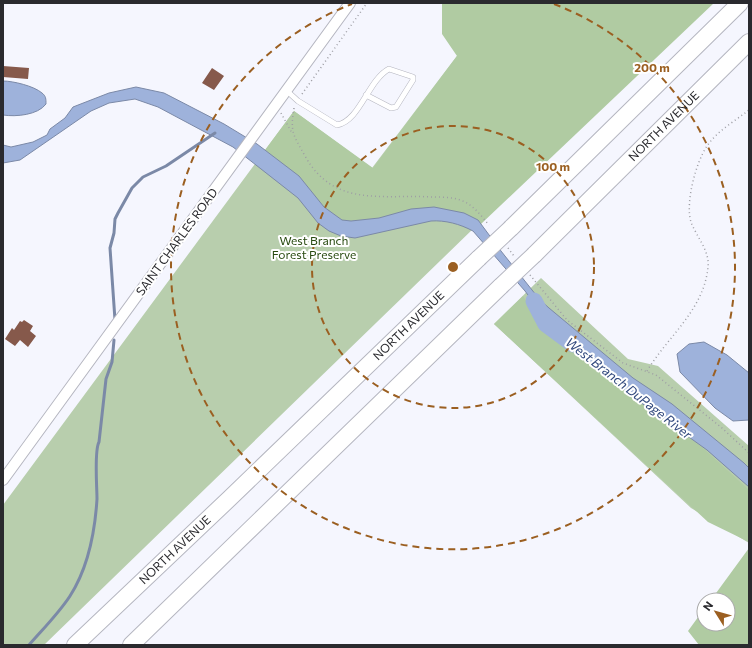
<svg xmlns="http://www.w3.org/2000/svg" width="752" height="648" font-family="Commissioner,sans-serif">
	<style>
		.green { fill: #b8cead }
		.forest { fill: #b0cba2 }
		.water { fill: #9eb2db; stroke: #7b89a7 }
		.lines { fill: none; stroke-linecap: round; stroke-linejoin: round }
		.stream { stroke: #7b89a7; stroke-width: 3 }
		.river { stroke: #9eb2db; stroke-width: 17 }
		.building { fill: #86594b }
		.lane-casing { stroke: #b5b6c0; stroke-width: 6 }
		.street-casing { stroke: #b5b6c0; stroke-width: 12 }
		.primary-casing { stroke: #b5b6c0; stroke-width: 18 }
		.path { stroke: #9e9ea4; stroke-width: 1.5; stroke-dasharray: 1 3; stroke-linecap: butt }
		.lane { stroke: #fff; stroke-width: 5 }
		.street { stroke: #fff; stroke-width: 10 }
		.primary { stroke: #fff; stroke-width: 16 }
		.primary-bridge-casing { stroke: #b5b6c0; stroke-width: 18; stroke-linecap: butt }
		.primary-bridge { stroke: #fff; stroke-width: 16 }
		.ring { fill: none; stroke: #9b5f21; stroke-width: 2; stroke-dasharray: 7 5 }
		.labels { text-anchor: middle; stroke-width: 4; stroke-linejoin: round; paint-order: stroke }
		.street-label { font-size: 12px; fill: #2a2a2e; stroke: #fff }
		.park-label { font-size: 12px; fill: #294b11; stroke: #fff }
		.water-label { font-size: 13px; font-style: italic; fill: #31487d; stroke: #fff }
		.centre { fill: #9b5f21; stroke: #fff; stroke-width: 2 }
		.ring-label { font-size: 12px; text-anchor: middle; font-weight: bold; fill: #9b5f21; stroke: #fff; stroke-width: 4; stroke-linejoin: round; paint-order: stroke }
	</style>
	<rect width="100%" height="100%" fill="#f5f6fe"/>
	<path class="green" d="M497 3H706L44 645H3V505L294 111 372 168Z
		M541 278 628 359 658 366 749 446V543L691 508 494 324Z"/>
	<path class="forest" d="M442 3H714L481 224 478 220 411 209 379 218 350 221 342 220 324 207 299 176 265 150 294 111 373 168 457 56 442 34Z
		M523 296 541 325 703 448 749 490V542L708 522 494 324Z
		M749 548V645H699L688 631 704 609V624H728V600H711Z"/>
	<path class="water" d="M3 81C13 81 34 86 42 93 46 96 46 99 46 104 38 115 16 117 3 115Z
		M136 87 164 93 224 124 257 144 299 176 324 207 342 220 351 221 379 218 411 209 434 207 464 213 478 220 501 251 540 300 549 308 633 378 672 404 744 463 749 468V487L707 450 633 397 565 341 552 328 538 318 534 312 531 299 525 291 473 231C460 224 445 220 431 221L355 238 341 236 329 231 318 223 298 198 233 147 158 107 135 99 109 103 91 111 20 160 3 163V145L11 147 33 142 47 135 50 129 65 118 73 107 109 93Z
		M704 342 727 355 749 373V420L733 421 715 408 680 372 677 354 689 344Z"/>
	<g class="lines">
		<path class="stream" d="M115 320 110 248 114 233 115 219 118 213 132 188 143 177 166 166 215 133
			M29 645C43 629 59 613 70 596 88 568 95 531 97 499 97 486 94 451 99 442L106 379 112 362 114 340"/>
		<path class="river" d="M534 301 546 324 573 344"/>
	</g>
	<path class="building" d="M3 66 29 68 28 79 3 77Z
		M212 68 224 76 214 90 202 83Z
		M24 320 33 326 30 331 36 336 28 347 20 340 15 346 5 339 12 328 14 330 20 321 22 322Z"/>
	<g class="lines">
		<defs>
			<path id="lane" d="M287 91 298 101 337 125C360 121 368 80 389 69L413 77V80L396 107 391 108 366 95"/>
			<path id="street" d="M3 480 350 3"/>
			<g id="primary">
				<path d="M511 228 740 3"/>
				<path id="s1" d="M534 255 749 42"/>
				<path id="s2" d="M75 645 230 498 479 258"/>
				<path d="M131 645 501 286"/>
			</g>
		</defs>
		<use href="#lane" class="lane-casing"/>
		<use href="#street" class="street-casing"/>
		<use href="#primary" class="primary-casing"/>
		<path class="path" d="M302 94 367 3
			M294 108C290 133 293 134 305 156 334 208 382 194 432 197 443 197 455 197 465 202 475 207 482 217 489 225
			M281 113 292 133
			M508 248 514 256
			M530 275 567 320 623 363 656 375 722 428 749 453
			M647 371C668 336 704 310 708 267 710 251 696 236 691 222 685 203 696 162 707 146 717 131 735 121 749 110"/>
		<use href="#lane" class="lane"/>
		<use href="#street" class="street"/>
		<use href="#primary" class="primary"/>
		<defs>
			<path id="primary-bridge" d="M479 258 511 228
				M501 286 534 255"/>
		</defs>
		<use href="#primary-bridge" class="primary-bridge-casing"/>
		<use href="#primary-bridge" class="primary-bridge"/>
	</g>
	<g class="ring">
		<circle cx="453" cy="267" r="141"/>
		<path d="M554 4A282 282 0 1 1 352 4"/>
	</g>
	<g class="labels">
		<g class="street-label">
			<text dy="4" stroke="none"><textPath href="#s1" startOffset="183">NORTH AVENUE</textPath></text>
			<text transform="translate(177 242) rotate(-54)" y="4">SAINT CHARLES ROAD</text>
			<text dy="4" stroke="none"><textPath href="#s2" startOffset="462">NORTH AVENUE</textPath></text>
			<text dy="4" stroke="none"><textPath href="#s2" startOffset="138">NORTH AVENUE</textPath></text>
		</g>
		<g class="park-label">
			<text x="314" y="245">West Branch<tspan x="314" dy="14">Forest Preserve</tspan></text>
		</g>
		<g class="water-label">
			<text transform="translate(629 388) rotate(38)" y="5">West Branch DuPage River</text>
		</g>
	</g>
	<circle cx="453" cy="267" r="6" class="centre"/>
	<g class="ring-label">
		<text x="652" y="72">200 m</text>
		<text x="553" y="171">100 m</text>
	</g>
	<rect width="752" height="648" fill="none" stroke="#2a2a2e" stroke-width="8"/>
	<g transform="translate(716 612) rotate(307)"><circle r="19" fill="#ffffff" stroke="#aaaaab"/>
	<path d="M0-3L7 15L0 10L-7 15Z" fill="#9b5f21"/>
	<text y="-6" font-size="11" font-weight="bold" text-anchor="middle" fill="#2a2a2e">N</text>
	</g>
</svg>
